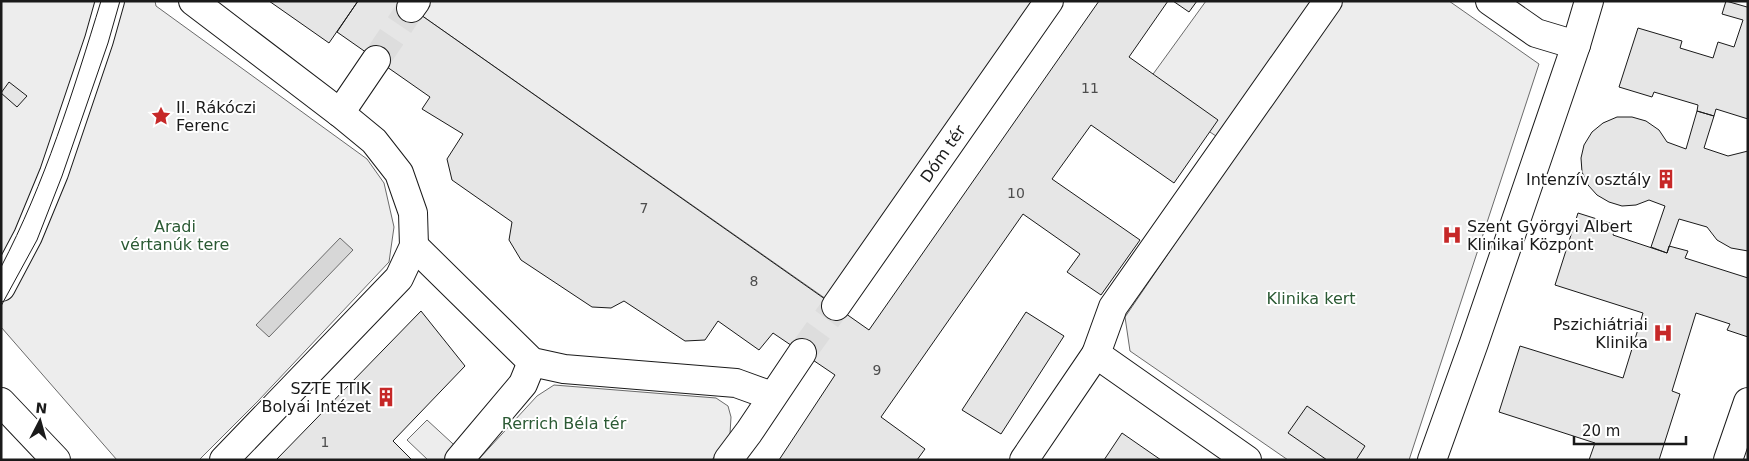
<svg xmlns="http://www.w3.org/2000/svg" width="1749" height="461" font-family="'DejaVu Sans',sans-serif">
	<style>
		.built { fill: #ededed; stroke: #6a6a6a }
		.water { fill: #d7d7d7; stroke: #6a6a6a }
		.building { fill: #e6e6e6; stroke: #1a1a1a }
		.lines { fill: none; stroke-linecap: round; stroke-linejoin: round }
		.minor-tunnel { stroke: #ddd; stroke-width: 28; stroke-dasharray: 28 14; stroke-linecap: butt }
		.minor-casing { stroke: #1a1a1a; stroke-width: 30 }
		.minor { stroke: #fff; stroke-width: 28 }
		.tram { stroke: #1a1a1a; stroke-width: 1 }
		.labels { text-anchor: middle; stroke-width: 4; stroke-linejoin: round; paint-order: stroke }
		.number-label { font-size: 14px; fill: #4d4d4d }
		.poi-label { font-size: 16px; fill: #1a1a1a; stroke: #fff; text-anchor: end }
		.street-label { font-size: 16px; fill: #1a1a1a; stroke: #fff }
		.park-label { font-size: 16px; fill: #2b5a34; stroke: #fff }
	</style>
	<rect width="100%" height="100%" fill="#fff"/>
	<path class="built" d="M1 1H155L156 6 367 159 384 183 394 227 389 262 258 401 199 460H117L1 327Z
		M416 1H1049L836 306 411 8Z
		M1206 1H1311L1216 136 1143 88Z
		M1340 1H1449L1539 64 1409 460H1288L1130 351 1125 317Z
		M554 385 716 398 728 406 731 417 730 434 712 460H478L537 396Z
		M427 420 464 454 459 460H428L407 440Z"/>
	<path class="water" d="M340 238 353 250 269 337 256 325Z"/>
	<path class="building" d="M269 1H358L329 43Z
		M358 1H401L869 330 1099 1H1168L1129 57 1218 120 1174 183 1091 125 1052 179 1140 240 1101 295 1067 272 1080 254 1023 214 881 417 925 449 917 460H779L835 375 773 333 759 350 718 321 705 340 685 341 624 301 611 308 592 307 521 260 509 240 512 222 452 180 447 159 463 134 422 109 430 97 337 32Z
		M1173 1H1197L1189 12Z
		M1726 1 1747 7 1748 6V119L1716 109 1714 116 1697 111 1698 105 1654 92 1652 97 1619 87 1638 28 1682 41 1680 48 1713 58 1718 42 1734 47 1743 20 1722 14Z
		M9 82 27 96 17 107 1 93Z
		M1697 111 1714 116 1704 148 1728 156 1748 151V251L1731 248 1717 240 1707 227 1679 219 1667 253 1651 247 1665 206 1649 200 1636 205 1622 206 1609 202 1597 195 1588 185 1582 172 1581 158 1584 145 1592 132 1603 123 1617 117H1632L1646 121 1659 130 1667 142 1686 149Z
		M1578 213 1616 225 1613 235 1667 253 1669 246 1688 251 1685 258 1748 278V337L1727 330 1730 324 1696 313 1672 391 1680 394 1659 460H1589L1595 443 1499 412 1520 346 1623 378 1643 313 1555 285Z
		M421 311 465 366 393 441 412 460H276Z
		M1026 312 1064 336 1001 434 962 410Z
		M1307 406 1365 446 1356 460H1327L1288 433Z
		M1122 433 1161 460H1104Z"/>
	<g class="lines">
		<path class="minor-tunnel" d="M376 60 411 8
			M802 353 836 306"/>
		<defs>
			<g id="minor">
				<path d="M193 1 340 113 374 141 399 173 413 213 414 246 399 278 224 460"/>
				<path d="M1490 1 1536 33 1576 45"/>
				<path d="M411 8 416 1"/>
				<path d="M340 113 376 60"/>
				<path d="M414 246 532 362 564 369 736 383 772 396"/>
				<path d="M1 287 28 236 54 173 99 40 110 1"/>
				<path id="s1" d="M836 306 1049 1"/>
				<path d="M1 402 56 460"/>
				<path d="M459 460 523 384 532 362"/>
				<path d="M728 460 749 432 802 353"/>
				<path d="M1024 460 1096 354"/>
				<path d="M1247 460 1096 354 1113 307 1328 1"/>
				<path d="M1432 460 1474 343 1576 45 1589 1"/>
				<path d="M1728 460 1748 402"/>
			</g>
		</defs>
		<use href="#minor" class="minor-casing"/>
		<use href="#minor" class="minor"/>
		<path class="tram" d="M1 267C45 183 73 92 101 1
			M1 306 37 240 62 176 108 43 120 1"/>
	</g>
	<defs>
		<symbol id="sight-bare" viewBox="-9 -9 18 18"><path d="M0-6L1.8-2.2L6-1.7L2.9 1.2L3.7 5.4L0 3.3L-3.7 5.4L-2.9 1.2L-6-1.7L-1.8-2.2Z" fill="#c62828" stroke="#fff" stroke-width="2.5" paint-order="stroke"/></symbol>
		<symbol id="building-bare" viewBox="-9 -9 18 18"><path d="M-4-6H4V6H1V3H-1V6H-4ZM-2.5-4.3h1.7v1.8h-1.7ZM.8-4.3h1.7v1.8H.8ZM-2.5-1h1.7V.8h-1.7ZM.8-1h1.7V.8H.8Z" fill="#c62828" stroke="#fff" stroke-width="2.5" paint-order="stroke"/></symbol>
		<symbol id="hospital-bare" viewBox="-9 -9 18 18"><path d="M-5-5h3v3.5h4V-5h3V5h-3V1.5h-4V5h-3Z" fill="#c62828" stroke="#fff" stroke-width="2.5" paint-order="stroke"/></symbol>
	</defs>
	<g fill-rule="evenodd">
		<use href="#sight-bare" x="147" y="102" width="28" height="28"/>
		<use href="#building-bare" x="1652" y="165" width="28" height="28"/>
		<use href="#hospital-bare" x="1438" y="221" width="28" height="28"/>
		<use href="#hospital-bare" x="1649" y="319" width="28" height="28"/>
		<use href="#building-bare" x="372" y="383" width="28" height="28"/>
	</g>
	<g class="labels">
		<g class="number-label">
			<text x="1090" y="93">11</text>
			<text x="1016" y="198">10</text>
			<text x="644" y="213">7</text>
			<text x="754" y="286">8</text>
			<text x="877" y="375">9</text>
			<text x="325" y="447">1</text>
		</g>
		<g class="poi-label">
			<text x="176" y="113" text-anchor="start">II. Rákóczi<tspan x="176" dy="18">Ferenc</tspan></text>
			<text x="1651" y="185">Intenzív osztály</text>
			<text x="1467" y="232" text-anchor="start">Szent Györgyi Albert<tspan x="1467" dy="18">Klinikai Központ</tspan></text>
			<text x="1648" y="330">Pszichiátriai<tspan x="1648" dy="18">Klinika</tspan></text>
			<text x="371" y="394">SZTE TTIK<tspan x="371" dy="18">Bolyai Intézet</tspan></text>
		</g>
		<g class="street-label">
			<text dy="6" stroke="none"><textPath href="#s1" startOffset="186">Dóm tér</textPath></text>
		</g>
		<g class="park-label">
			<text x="175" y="232">Aradi<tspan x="175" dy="18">vértanúk tere</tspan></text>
			<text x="1311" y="304">Klinika kert</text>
			<text x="564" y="429">Rerrich Béla tér</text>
		</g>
	</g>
	<rect width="1749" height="461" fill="none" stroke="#1a1a1a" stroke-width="5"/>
	<g transform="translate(40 421) rotate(6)" stroke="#ffffff" stroke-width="4" paint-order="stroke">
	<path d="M0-4L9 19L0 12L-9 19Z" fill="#1a1a1a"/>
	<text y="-8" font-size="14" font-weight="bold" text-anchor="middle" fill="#1a1a1a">N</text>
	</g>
	<path d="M1574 436v8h112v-8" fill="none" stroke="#1a1a1a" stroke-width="2.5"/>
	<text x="1582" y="436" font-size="15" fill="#1a1a1a" stroke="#ffffff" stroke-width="4" paint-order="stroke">20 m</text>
</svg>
